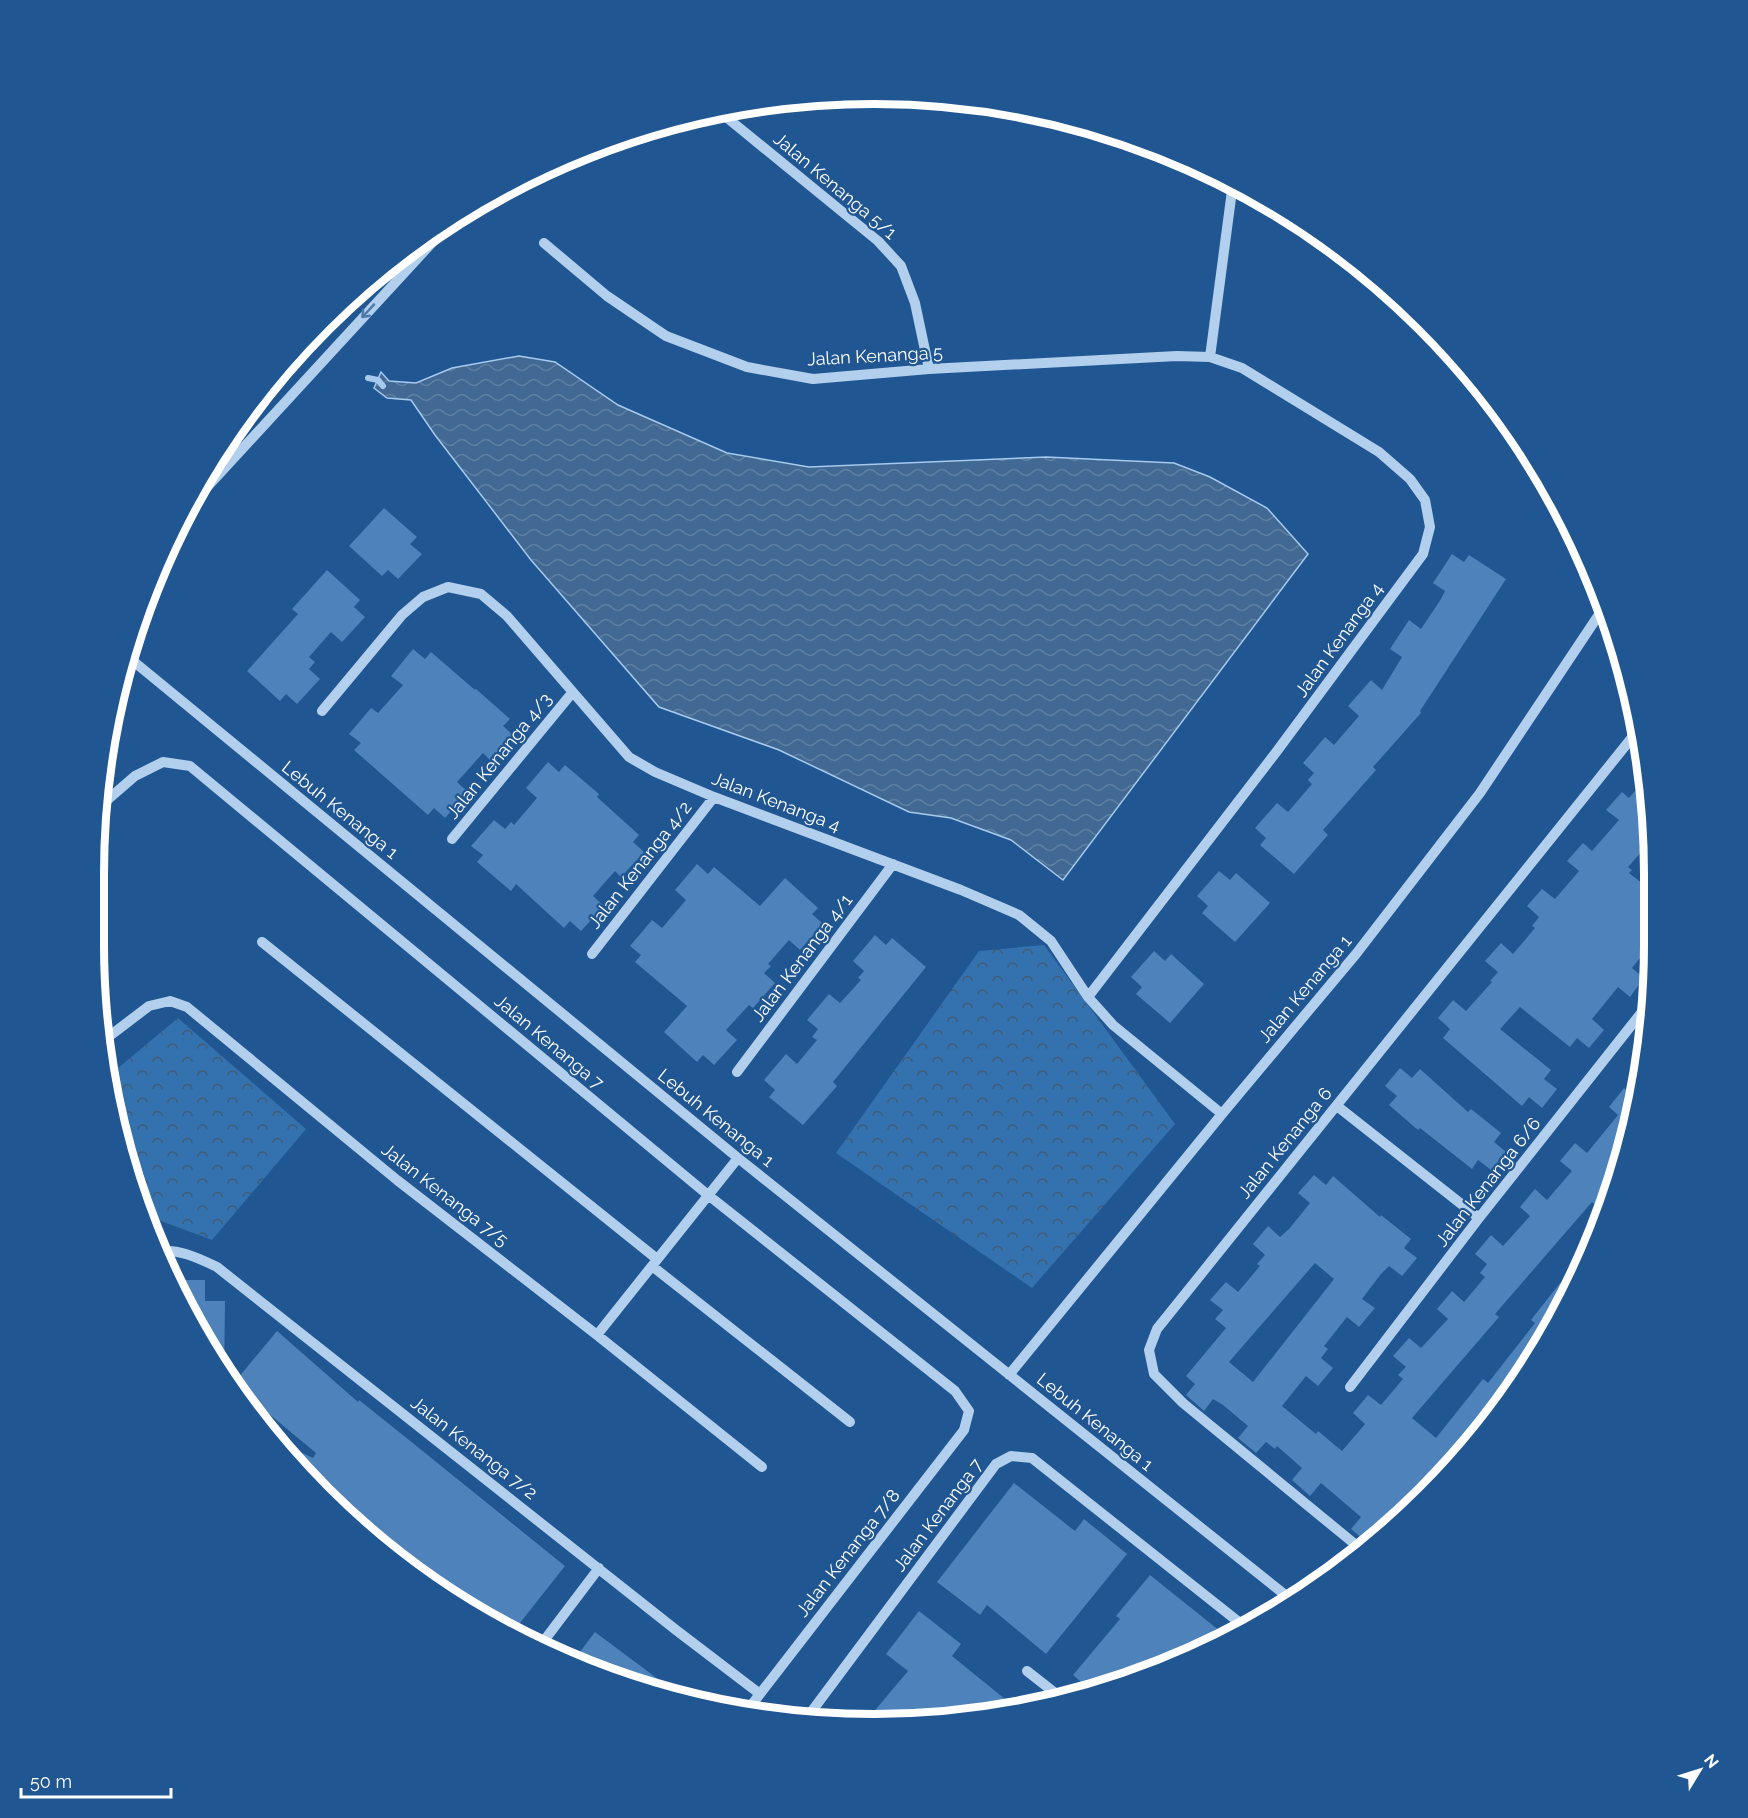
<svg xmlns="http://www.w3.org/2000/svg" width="1748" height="1818" font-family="Raleway,sans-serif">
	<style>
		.park { fill: url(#park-crowns) }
		.water { fill: url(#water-waves); stroke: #a6caee; stroke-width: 1.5 }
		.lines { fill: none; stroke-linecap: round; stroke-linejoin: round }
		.stream { stroke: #a6caee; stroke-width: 6 }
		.building { fill: #4d82ba; fill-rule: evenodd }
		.minor { stroke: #b2cfed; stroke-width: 10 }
		.oneway { stroke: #4c7aad }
		.labels { text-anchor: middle; stroke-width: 4.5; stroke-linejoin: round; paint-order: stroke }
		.street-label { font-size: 18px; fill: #fff; stroke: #205692 }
		.rim { fill: none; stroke: #fff; stroke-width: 8 }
	</style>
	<defs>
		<pattern id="park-crowns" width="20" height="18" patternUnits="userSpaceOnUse" patternTransform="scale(1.5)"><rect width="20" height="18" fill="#3471af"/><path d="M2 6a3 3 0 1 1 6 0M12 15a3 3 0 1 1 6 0" fill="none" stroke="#425b74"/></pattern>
		<pattern id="water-waves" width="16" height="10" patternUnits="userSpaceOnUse" patternTransform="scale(1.5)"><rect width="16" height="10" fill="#426993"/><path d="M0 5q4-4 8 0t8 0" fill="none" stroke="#5e80a3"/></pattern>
	</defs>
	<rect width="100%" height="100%" fill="#205692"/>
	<path class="park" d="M1044 945 1175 1124 1032 1288 836 1153 979 951Z
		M178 1018 306 1129 212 1240 161 1221 147 1225 108 1097 106 1078Z"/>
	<path class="water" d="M519 356 555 362 618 405 727 453 809 467 1046 457 1174 463 1210 477 1267 508 1308 554 1063 880 1011 840 951 818 909 812 779 750 659 707 531 560 435 435 411 400 387 398 374 388 381 372 389 381 416 383 452 368Z"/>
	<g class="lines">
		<path class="stream" d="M368 378 378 380 383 386"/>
	</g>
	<path class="building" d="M384 508 417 537 410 544 422 554 398 579 388 570 382 576 349 546Z
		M1452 554 1464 562 1469 555 1506 579 1420 711 1421 713 1373 767 1376 770 1323 830 1328 835 1294 874 1260 845 1266 838 1255 828 1277 803 1288 812 1312 784 1308 780 1314 773 1303 763 1325 737 1334 745 1359 716 1348 706 1371 680 1382 690 1402 657 1390 649 1409 620 1421 629 1441 599 1445 591 1433 583Z
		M327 570 360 600 354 607 365 617 342 642 331 632 309 657 315 662 309 669 320 679 297 704 286 694 280 701 247 671 298 614 292 609Z
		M413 649 425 659 431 652 475 690 476 689 510 719 503 726 514 736 491 761 483 753 457 782 468 792 445 818 434 808 428 815 354 750 361 743 349 734 371 708 378 713 403 685 391 676Z
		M548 762 559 772 565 765 599 794 597 797 639 835 633 842 644 852 621 877 615 871 593 896 604 906 581 931 570 921 564 928 516 884 511 891 477 862 483 855 471 846 494 820 505 829 511 822 514 825 537 798 526 788Z
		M1646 778 1653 823V839L1628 867 1632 870 1629 873 1653 892V942L1632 968 1644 978 1630 997 1618 987 1592 1019 1604 1030 1589 1048 1577 1038 1570 1047 1520 1007 1500 1029 1551 1070 1544 1079 1557 1089 1542 1108 1529 1097 1522 1106 1443 1038 1450 1029 1438 1018 1453 1000 1466 1011 1492 982 1490 981 1498 972 1485 961 1501 943 1513 954 1535 928 1532 926 1539 917 1527 906 1542 889 1555 899 1579 871 1567 861 1583 843 1592 851 1619 820 1606 810 1622 792 1629 798Z
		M697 864 708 874 714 867 760 906 785 878 818 908 812 914 823 924 800 950 789 940 768 964 771 966 764 973 775 983 753 1008 749 1005 726 1030 737 1040 714 1065 703 1055 697 1062 664 1032 687 1006 635 962 641 955 630 946 652 920 662 928 686 900 675 890Z
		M1219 871 1230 880 1236 873 1270 903 1235 942 1202 913 1208 906 1197 896Z
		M875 935 886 945 892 938 926 967 833 1082 837 1086 803 1125 769 1097 775 1090 764 1080 786 1054 797 1064 817 1040 812 1037 818 1029 807 1020 829 994 840 1003 861 980 858 978 864 971 853 961Z
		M1154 951 1165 961 1171 954 1204 984 1170 1023 1136 994 1142 987 1131 977Z
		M1400 1068 1412 1078 1420 1069 1468 1112 1471 1109 1501 1133 1494 1142 1506 1152 1491 1170 1478 1160 1472 1169 1420 1128 1418 1130 1389 1105 1397 1096 1385 1086Z
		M1624 1088 1634 1097 1637 1092 1628 1146 1616 1179 1594 1204 1592 1202 1495 1314 1499 1317 1412 1418 1436 1438 1483 1379 1488 1383 1535 1323 1531 1320 1560 1283 1572 1293 1493 1420 1389 1531 1383 1535 1380 1532 1369 1544 1351 1529 1361 1517 1321 1483 1310 1496 1292 1480 1302 1468 1277 1446 1275 1449 1266 1442 1256 1453 1238 1438 1248 1426 1223 1405 1213 1399 1204 1411 1186 1395 1195 1384 1186 1376 1226 1328 1215 1319 1223 1310 1210 1300 1226 1282 1238 1292 1260 1266 1257 1264 1265 1255 1253 1244 1268 1226 1280 1237 1289 1229 1310 1203 1298 1193 1314 1175 1326 1185 1333 1176 1380 1217 1381 1215 1411 1239 1404 1248 1417 1258 1402 1276 1389 1266 1381 1274 1362 1299 1375 1308 1359 1327 1347 1317 1324 1346 1328 1349 1321 1358 1333 1368 1318 1386 1306 1376 1282 1406 1316 1434 1318 1431 1342 1451 1365 1424 1353 1413 1368 1395 1381 1405 1403 1379 1398 1375 1406 1367 1393 1356 1409 1338 1421 1348 1448 1319 1437 1309 1452 1291 1464 1302 1485 1277 1480 1273 1487 1264 1475 1254 1491 1235 1503 1246 1530 1216 1520 1207 1535 1189 1547 1200 1572 1171 1560 1161 1575 1143 1587 1153 1618 1115 1609 1107ZM1315 1263 1334 1279 1253 1382 1229 1362Z
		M185 1280H205V1301H225L224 1377 185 1304Z
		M277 1331 358 1402 359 1400 404 1436 565 1566 512 1633 484 1621 359 1531 281 1443 313 1458 316 1453 233 1384Z
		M1014 1483 1075 1531 1084 1519 1127 1554 1046 1654 987 1605 980 1615 937 1582Z
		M1150 1575 1225 1635 1218 1645 1093 1692 1073 1675 1120 1619 1116 1616Z
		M919 1611 961 1644 952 1656 1016 1708 925 1723 866 1721 908 1671 886 1654Z
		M595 1632 682 1697 623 1684 593 1670 576 1657Z"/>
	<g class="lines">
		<path class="minor" d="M720 112 878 241 901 266 915 303 929 369
			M1074 123 1188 169 1218 176
			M544 243 607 296 666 336 747 367 813 379 929 369 1177 356 1210 357 1242 368 1379 452 1410 479 1425 500 1430 527 1423 554 1277 751 1088 997
			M1210 357 1233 183
			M186 510 451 222
			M127 656 738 1158 1289 1598
			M322 711 402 615 423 597 448 587 481 594 507 616 629 757 655 772 714 797 961 890 1019 915 1051 941 1088 997 1113 1025 1222 1114
			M98 808 135 776 163 762 190 766 708 1195 955 1391 969 1411 964 1430 746 1712
			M452 839 572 693
			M262 942 657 1259
			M592 954 714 797
			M103 1041 149 1006 170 1001 187 1007 397 1180 597 1335 762 1467
			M737 1072 893 864
			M1337 1106 1479 1218
			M157 1252C178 1248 198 1258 217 1267L676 1630 760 1694
			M652 1266 850 1422
			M597 1335 738 1158
			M1009 1375 1222 1114 1356 954 1480 793 1604 607
			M1350 1387 1479 1218 1653 998
			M1362 1550 1183 1403 1154 1374 1149 1350 1157 1329 1638 730
			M540 1646 599 1568
			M1027 1671 1064 1700
			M806 1719 996 1464 1011 1456 1032 1458 1245 1627"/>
	</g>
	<defs><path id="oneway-shaft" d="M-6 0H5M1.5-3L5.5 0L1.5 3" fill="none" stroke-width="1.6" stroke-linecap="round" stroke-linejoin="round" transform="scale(1.5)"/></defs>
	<use class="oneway" href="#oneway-shaft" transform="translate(368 311) rotate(133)"/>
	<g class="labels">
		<g class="street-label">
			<text transform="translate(835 186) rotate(40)" y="6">Jalan Kenanga 5/1</text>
			<text transform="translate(875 356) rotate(-3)" y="6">Jalan Kenanga 5</text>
			<text transform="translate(1339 640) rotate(-54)" y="6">Jalan Kenanga 4</text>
			<text transform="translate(499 756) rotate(-51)" y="6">Jalan Kenanga 4/3</text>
			<text transform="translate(776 802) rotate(21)" y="6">Jalan Kenanga 4</text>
			<text transform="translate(340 810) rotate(39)" y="6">Lebuh Kenanga 1</text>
			<text transform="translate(640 865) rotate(-52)" y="6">Jalan Kenanga 4/2</text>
			<text transform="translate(802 958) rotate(-53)" y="6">Jalan Kenanga 4/1</text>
			<text transform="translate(1305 989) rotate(-50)" y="6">Jalan Kenanga 1</text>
			<text transform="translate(549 1042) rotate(40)" y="6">Jalan Kenanga 7</text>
			<text transform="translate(716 1118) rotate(39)" y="6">Lebuh Kenanga 1</text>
			<text transform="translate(1285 1143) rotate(-51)" y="6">Jalan Kenanga 6</text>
			<text transform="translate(1488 1182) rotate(-52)" y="6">Jalan Kenanga 6/6</text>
			<text transform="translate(445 1195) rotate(38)" y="6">Jalan Kenanga 7/5</text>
			<text transform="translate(1095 1422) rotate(39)" y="6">Lebuh Kenanga 1</text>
			<text transform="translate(474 1448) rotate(38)" y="6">Jalan Kenanga 7/2</text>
			<text transform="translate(938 1515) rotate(-53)" y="6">Jalan Kenanga 7</text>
			<text transform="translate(848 1553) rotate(-52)" y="6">Jalan Kenanga 7/8</text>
		</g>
	</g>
	<path d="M0 0H1748V1818H0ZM874 104H874A770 770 0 0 1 1644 874V944A770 770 0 0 1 874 1714H874A770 770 0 0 1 104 944V874A770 770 0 0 1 874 104Z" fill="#205692" fill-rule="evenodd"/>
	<path class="rim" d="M874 104H874A770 770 0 0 1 1644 874V944A770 770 0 0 1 874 1714H874A770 770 0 0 1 104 944V874A770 770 0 0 1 874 104Z"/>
	<g transform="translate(1700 1770) rotate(52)" stroke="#205692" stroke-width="4.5" paint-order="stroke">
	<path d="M0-4.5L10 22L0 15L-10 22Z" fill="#ffffff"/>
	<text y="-9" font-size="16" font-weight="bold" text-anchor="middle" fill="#ffffff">N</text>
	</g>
	<path d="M21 1788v9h150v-9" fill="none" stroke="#ffffff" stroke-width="3"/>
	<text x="30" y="1788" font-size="18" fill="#ffffff" stroke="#205692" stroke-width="4.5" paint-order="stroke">50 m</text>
</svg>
